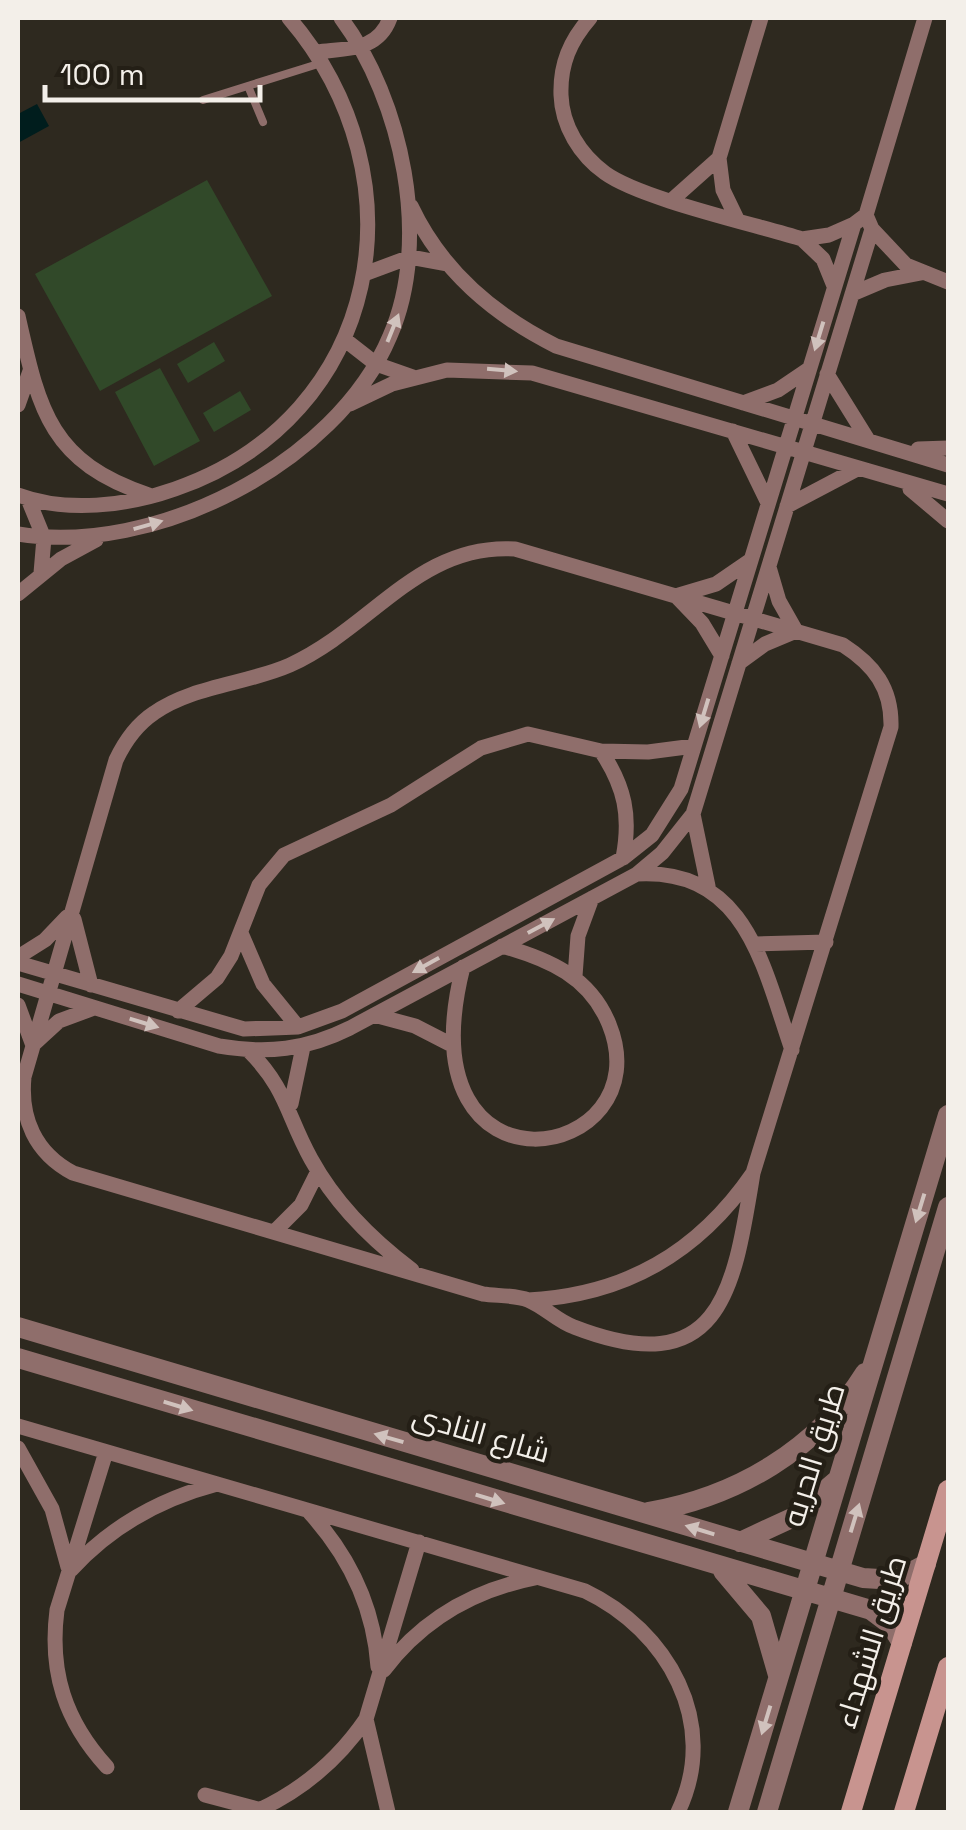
<svg xmlns="http://www.w3.org/2000/svg" width="966" height="1830" font-family="'Space Grotesk',Cairo,sans-serif">
	<style>
		.green { fill: #314929 }
		.water { fill: #001d1d }
		.lines { fill: none; stroke-linecap: round; stroke-linejoin: round }
		.service { stroke: #8f6e6b; stroke-width: 8 }
		.minor { stroke: #8f6e6b; stroke-width: 15 }
		.tertiary { stroke: #8f6e6b; stroke-width: 20 }
		.secondary { stroke: #c8948f; stroke-width: 20 }
		.oneway { fill: #d0c2bd }
		.labels { text-anchor: middle; stroke-width: 9; stroke-linejoin: round; paint-order: stroke }
		.street-label { font-size: 30px; fill: #f3efe9; stroke: #241f16 }
	</style>
	<rect width="100%" height="100%" fill="#2e291f"/>
	<path class="green" d="M207 180 272 296 100 391 35 274Z
		M214 342 225 361 188 383 177 364Z
		M160 368 200 441 154 466 115 392Z
		M240 391 251 410 214 432 203 413Z"/>
	<path class="water" d="M37 104 49 126 18 143V114Z"/>
	<g class="lines">
		<path class="service" d="M248 86 263 122
			M203 100 318 64"/>
		<path class="minor" d="M590 18C570 41 560 64 561 95 562 126 580 155 605 173 641 199 754 224 802 239L823 259 834 286
			M317 52C348 48 378 51 390 18
			M673 199 719 158
			M411 206C441 270 494 315 556 346L948 465
			M737 219 723 190 719 158 761 18
			M872 229 906 265 948 282
			M802 239 829 235 854 224
			M367 273 410 257 448 264
			M852 294 885 280 921 273
			M18 316C39 409 49 462 149 495
			M344 339 376 364 413 377
			M827 374 868 440
			M743 403 778 390 809 369
			M350 404 392 384 447 370 532 373 948 494
			M18 405 30 371
			M733 431 768 503
			M918 449 948 448
			M910 489 948 521
			M18 495C66 513 127 506 175 489 383 417 425 177 289 18
			M28 499 44 538 41 573
			M787 506 857 469
			M18 534C153 556 336 465 390 336 432 240 402 100 341 18
			M18 594 61 559 96 540
			M679 595 716 584 751 560
			M678 598 702 623 722 656
			M739 663 765 644 796 631 779 601 769 567
			M601 751C625 787 631 816 623 858
			M693 814 708 886
			M637 874C746 868 763 966 792 1050
			M74 919 91 985
			M241 933 263 984 298 1027
			M756 944 826 942
			M18 957 45 940 67 917
			M18 963 244 1029 298 1027 342 1011 623 858 652 835 681 789 854 224 866 215 925 18
			M463 967C401 1212 665 1162 609 1024 590 977 549 959 502 946
			M575 976 578 936 592 898
			M18 984 219 1046C267 1054 306 1050 350 1028L637 874 662 853 693 814 872 229 866 215
			M18 1005 32 1043
			M178 1011 217 978 231 956 259 885 284 855 391 805 481 748 528 734 601 751 648 752 694 746
			M374 1015 415 1026 452 1045
			M35 1043 59 1021 94 1008
			M249 1051C287 1089 287 1116 311 1159 335 1203 372 1240 412 1270
			M291 1104 303 1047
			M274 1232 301 1205 318 1171
			M528 1300C625 1295 698 1253 753 1173L891 727C892 688 874 665 843 645L515 549C419 543 373 627 290 665 247 684 192 686 154 713 136 725 125 741 116 760L24 1077C20 1118 35 1153 73 1173L483 1294C496 1296 516 1295 528 1300 545 1307 557 1321 574 1327 721 1384 734 1290 753 1173
			M18 1426 585 1591C667 1630 721 1723 678 1812
			M18 1448 52 1509 68 1567
			M106 1452 57 1610C49 1672 65 1721 107 1767
			M310 1513C350 1557 374 1608 378 1667
			M71 1570C111 1526 160 1499 217 1484
			M384 1670C422 1620 474 1590 535 1578
			M205 1795 265 1811
			M259 1810C304 1789 338 1760 366 1719
			M388 1812 366 1719 419 1542"/>
		<path class="tertiary" d="M18 1327 863 1578 896 1580 926 1564
			M18 1358 871 1610 891 1625 902 1643
			M648 1512C736 1497 817 1450 865 1373
			M740 1542 794 1517 837 1480
			M723 1571 761 1616 778 1675
			M738 1812 948 1115
			M767 1812 948 1207"/>
		<path class="secondary" d="M851 1812 948 1490
			M904 1812 948 1667"/>
	</g>
	<defs><path id="oneway-solid" d="M-6-.8H1V-3.2L6.5 0L1 3.2V.8H-6Z" transform="scale(2.5)"/></defs>
	<g class="oneway">
		<use href="#oneway-solid" transform="translate(393 328) rotate(-68)"/>
		<use href="#oneway-solid" transform="translate(819 336) rotate(107)"/>
		<use href="#oneway-solid" transform="translate(502 370) rotate(5)"/>
		<use href="#oneway-solid" transform="translate(148 525) rotate(-16)"/>
		<use href="#oneway-solid" transform="translate(704 713) rotate(107)"/>
		<use href="#oneway-solid" transform="translate(541 926) rotate(-28)"/>
		<use href="#oneway-solid" transform="translate(426 965) rotate(151)"/>
		<use href="#oneway-solid" transform="translate(144 1023) rotate(17)"/>
		<use href="#oneway-solid" transform="translate(920 1208) rotate(107)"/>
		<use href="#oneway-solid" transform="translate(178 1406) rotate(17)"/>
		<use href="#oneway-solid" transform="translate(389 1438) rotate(-164)"/>
		<use href="#oneway-solid" transform="translate(490 1499) rotate(17)"/>
		<use href="#oneway-solid" transform="translate(855 1518) rotate(-73)"/>
		<use href="#oneway-solid" transform="translate(700 1530) rotate(-163)"/>
		<use href="#oneway-solid" transform="translate(766 1720) rotate(107)"/>
	</g>
	<g class="labels">
		<g class="street-label">
			<text transform="translate(481 1434) rotate(16)" y="10">شارع النادى</text>
			<text transform="translate(814 1455) rotate(-73)" y="10">طريق الحريه</text>
			<text transform="translate(871 1642) rotate(-73)" y="10">طريق الشهداء</text>
		</g>
	</g>
	<rect width="966" height="1830" fill="none" stroke="#f3efe9" stroke-width="40"/>
	<path d="M45 85v15h215v-15" fill="none" stroke="#f3efe9" stroke-width="5"/>
	<text x="60" y="85" font-size="30" fill="#f3efe9" stroke="#241f16" stroke-width="8" paint-order="stroke">100 m</text>
</svg>
